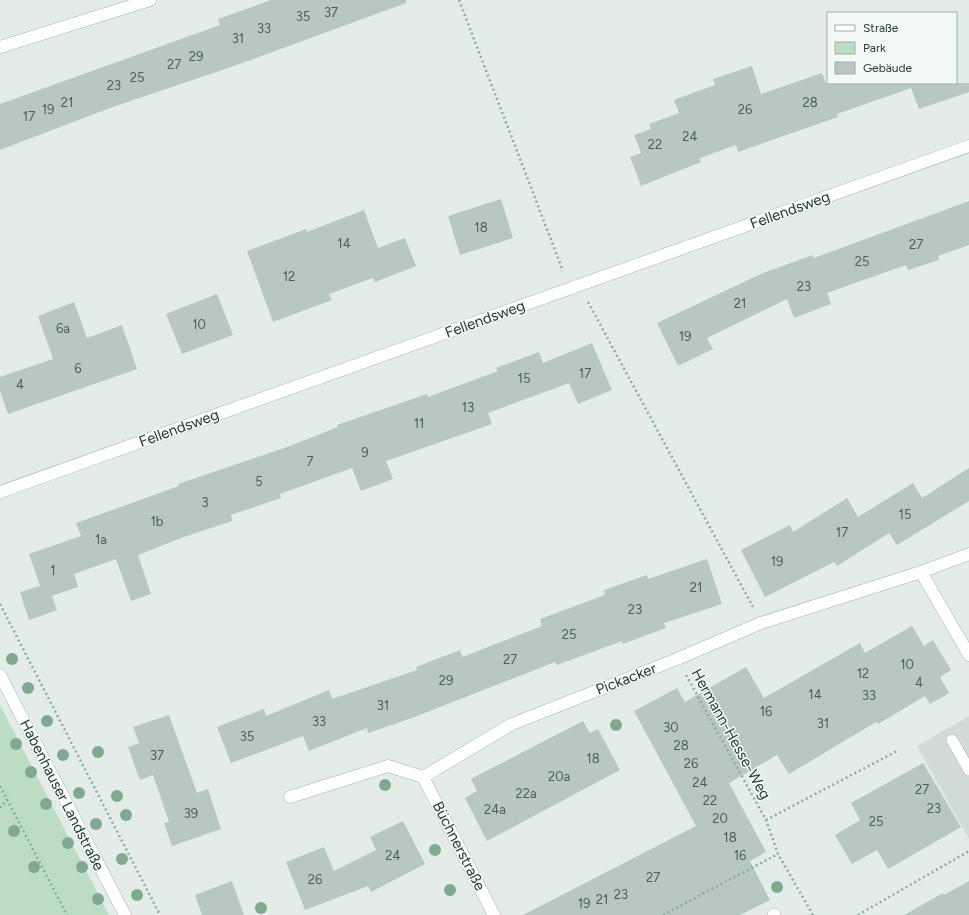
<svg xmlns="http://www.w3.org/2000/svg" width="969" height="915" font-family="Figtree,sans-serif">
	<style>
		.built { fill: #d1dcd7 }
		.green { fill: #bcdcc4 }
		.building { fill: #b8c7c1 }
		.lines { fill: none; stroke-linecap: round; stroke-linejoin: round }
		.service-casing { stroke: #a6b4af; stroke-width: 12 }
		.minor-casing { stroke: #a6b4af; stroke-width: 13 }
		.tertiary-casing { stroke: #a6b4af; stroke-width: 13 }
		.path { stroke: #84aea0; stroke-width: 2.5; stroke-dasharray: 2 3; stroke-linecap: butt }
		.service { stroke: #fff; stroke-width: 11 }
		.minor { stroke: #fff; stroke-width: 12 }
		.tertiary { stroke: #fff; stroke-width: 12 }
		.tree { fill: #80a990 }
		.labels { text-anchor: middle; stroke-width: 3; stroke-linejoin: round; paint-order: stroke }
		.number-label { font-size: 13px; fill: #486058 }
		.street-label { font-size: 15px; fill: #233d35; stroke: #f3f9f6 }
	</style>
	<rect width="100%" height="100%" fill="#e3ece8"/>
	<path class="built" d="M969 716V839L917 746Z"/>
	<path class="green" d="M0 705 109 915H0Z"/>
	<path class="building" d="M271 0H406V3L234 66 110 108 0 150V104L220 25 218 19Z
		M752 66 761 94 822 73 826 83H969V92L919 109 911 88 837 114 838 117 738 152 736 145 700 158 701 162 641 186 630 157 641 153 634 135 651 129 649 124 679 113 674 100 715 85 713 79Z
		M501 199 513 238 460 255 448 216Z
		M969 201V245L938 256 939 260 908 270 906 265 827 293 831 304 794 318 787 299 707 338 713 349 678 366 657 323 763 273 813 255 814 258Z
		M364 210 378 248 405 238 416 266 375 282 373 278 329 294 332 300 273 322 247 251 306 229 307 232Z
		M217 294 233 335 182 354 166 314Z
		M74 302 87 338 122 325 137 369 8 414 0 391V377L53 359 38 316Z
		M592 343 612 390 578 404 569 383 488 413 492 424 386 461 393 479 361 491 352 468 280 494 281 498 231 515 232 521 181 538 138 555 151 594 131 601 116 559 74 574 78 587 52 596 57 610 29 620 20 592 40 586 29 554 81 536 76 523 179 486 178 484 287 447 338 427 337 425 427 394 428 397 498 371 496 368 539 352 543 363Z
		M969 468V501L897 545 889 533 837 566 834 562 765 597 741 550 790 525 793 532 847 498 858 517 913 483 922 498Z
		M707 559 722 604 664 623 666 628 623 644 622 641 557 665 555 662 412 718 368 733 367 728 309 751 303 736 231 763 217 727 264 709 266 716 329 690 332 699 417 670 416 667 460 650 462 657 542 626 540 619 605 595 604 590 647 575 648 579Z
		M912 626 924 646 933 640 951 670 940 677 949 693 930 704 925 696 878 724 876 722 789 774 777 755 729 783 766 852 750 861 770 900 740 915H523L696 826 634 711 677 688 685 702 746 667 764 698 860 643 865 653Z
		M169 715 197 793 208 789 221 829 172 846 164 823 169 822 153 775 140 780 128 747 139 743 133 727Z
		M583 721 590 733 598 729 620 770 487 841 465 798 477 791 471 779Z
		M923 763 961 827 888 869 877 850 852 864 835 835 860 820 851 803Z
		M403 821 425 864 371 892 368 886 305 910 286 862 324 847 334 871 376 850 370 837Z
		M232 881 244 915H202L195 895Z
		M969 881V915H904L943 893 944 895Z"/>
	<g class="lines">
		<defs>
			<path id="service" d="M952 740 969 770
				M773 915 775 914"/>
			<path id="minor" d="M0 47 150 0
				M0 492 969 146
				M921 572 969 655
				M423 777 494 915
				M290 797 388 766 423 777 512 724 677 659 761 623 921 572 969 554"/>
			<path id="tertiary" d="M0 675 125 915"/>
		</defs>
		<use href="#service" class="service-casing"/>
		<use href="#minor" class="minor-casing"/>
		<use href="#tertiary" class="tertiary-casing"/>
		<path class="path" d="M459 0 563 271
			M588 302 753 607
			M0 604 160 915
			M686 675 766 820 778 854 813 915
			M0 786 67 915
			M0 808 7 799
			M766 820 897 751
			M663 915 778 854
			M858 915 969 851"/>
		<use href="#service" class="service"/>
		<use href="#minor" class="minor"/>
		<use href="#tertiary" class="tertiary"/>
	</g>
	<g class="tree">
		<circle cx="12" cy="659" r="6"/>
		<circle cx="28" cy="688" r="6"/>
		<circle cx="47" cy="721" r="6"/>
		<circle cx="616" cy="725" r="6"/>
		<circle cx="16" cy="744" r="6"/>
		<circle cx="98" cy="752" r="6"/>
		<circle cx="63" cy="755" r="6"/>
		<circle cx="31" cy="772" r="6"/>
		<circle cx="385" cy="785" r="6"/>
		<circle cx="79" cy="793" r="6"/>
		<circle cx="117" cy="796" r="6"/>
		<circle cx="46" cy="804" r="6"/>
		<circle cx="126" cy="815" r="6"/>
		<circle cx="96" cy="824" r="6"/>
		<circle cx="14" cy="831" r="6"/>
		<circle cx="68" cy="843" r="6"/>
		<circle cx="435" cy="850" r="6"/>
		<circle cx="122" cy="859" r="6"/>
		<circle cx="34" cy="867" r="6"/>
		<circle cx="82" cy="867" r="6"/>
		<circle cx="777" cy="887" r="6"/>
		<circle cx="450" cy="890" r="6"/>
		<circle cx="137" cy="895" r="6"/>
		<circle cx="98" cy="899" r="6"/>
		<circle cx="261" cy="908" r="6"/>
	</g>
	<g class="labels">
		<g class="number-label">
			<text x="331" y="17">37</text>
			<text x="303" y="21">35</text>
			<text x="264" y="33">33</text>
			<text x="238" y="43">31</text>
			<text x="196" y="61">29</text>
			<text x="174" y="69">27</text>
			<text x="137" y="82">25</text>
			<text x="114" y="90">23</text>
			<text x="67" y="107">21</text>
			<text x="810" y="107">28</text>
			<text x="48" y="114">19</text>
			<text x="745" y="114">26</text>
			<text x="29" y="121">17</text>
			<text x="690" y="141">24</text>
			<text x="655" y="149">22</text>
			<text x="481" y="232">18</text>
			<text x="344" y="248">14</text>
			<text x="916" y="249">27</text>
			<text x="862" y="266">25</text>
			<text x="289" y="281">12</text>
			<text x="804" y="291">23</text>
			<text x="740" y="308">21</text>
			<text x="199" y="329">10</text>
			<text x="63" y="333">6a</text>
			<text x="685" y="341">19</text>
			<text x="78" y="373">6</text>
			<text x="585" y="378">17</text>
			<text x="524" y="383">15</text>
			<text x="20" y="389">4</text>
			<text x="468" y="412">13</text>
			<text x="419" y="428">11</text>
			<text x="365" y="457">9</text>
			<text x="310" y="466">7</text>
			<text x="259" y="486">5</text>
			<text x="205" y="507">3</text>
			<text x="905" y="519">15</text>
			<text x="157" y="526">1b</text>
			<text x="842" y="537">17</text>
			<text x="101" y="544">1a</text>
			<text x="777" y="566">19</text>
			<text x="53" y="575">1</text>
			<text x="696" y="592">21</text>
			<text x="635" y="614">23</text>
			<text x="569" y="639">25</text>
			<text x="510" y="664">27</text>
			<text x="907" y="669">10</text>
			<text x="863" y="678">12</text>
			<text x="446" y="685">29</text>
			<text x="919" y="687">4</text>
			<text x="815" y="699">14</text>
			<text x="869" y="700">33</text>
			<text x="383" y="710">31</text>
			<text x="766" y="716">16</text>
			<text x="319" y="726">33</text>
			<text x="823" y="728">31</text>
			<text x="671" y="732">30</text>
			<text x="247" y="741">35</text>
			<text x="681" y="750">28</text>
			<text x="157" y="760">37</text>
			<text x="593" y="763">18</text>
			<text x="691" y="768">26</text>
			<text x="559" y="781">20a</text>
			<text x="700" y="787">24</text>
			<text x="922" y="794">27</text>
			<text x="526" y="798">22a</text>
			<text x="710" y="805">22</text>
			<text x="934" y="813">23</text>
			<text x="495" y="814">24a</text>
			<text x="191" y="818">39</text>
			<text x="720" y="823">20</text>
			<text x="876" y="826">25</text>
			<text x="730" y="842">18</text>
			<text x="393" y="860">24</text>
			<text x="740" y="860">16</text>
			<text x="653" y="882">27</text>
			<text x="315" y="884">26</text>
			<text x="621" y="899">23</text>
			<text x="602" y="904">21</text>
			<text x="584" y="908">19</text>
		</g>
		<g class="street-label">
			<text transform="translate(790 210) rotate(-20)" y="5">Fellendsweg</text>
			<text transform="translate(485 319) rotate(-20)" y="5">Fellendsweg</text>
			<text transform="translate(179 428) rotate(-20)" y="5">Fellendsweg</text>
			<text transform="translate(626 679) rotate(-21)" y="5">Pickacker</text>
			<text transform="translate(731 734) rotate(61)" y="5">Hermann-Hesse-Weg</text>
			<text transform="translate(62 795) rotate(63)" y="5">Habenhauser Landstraße</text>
			<text transform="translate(459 846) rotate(63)" y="5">Büchnerstraße</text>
		</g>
	</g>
	<rect x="827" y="12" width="130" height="72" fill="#f3f9f6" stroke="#a0aea9"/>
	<rect x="835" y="25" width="20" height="6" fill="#ffffff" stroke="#a0aea9"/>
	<text x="863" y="32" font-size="12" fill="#233d35">Straße</text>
	<rect x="835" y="42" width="20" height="12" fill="#bcdcc4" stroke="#a0aea9"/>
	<text x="863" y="52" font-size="12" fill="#233d35">Park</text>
	<rect x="835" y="62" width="20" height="12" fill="#b8c7c1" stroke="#a0aea9"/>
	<text x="863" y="72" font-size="12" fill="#233d35">Gebäude</text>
</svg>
